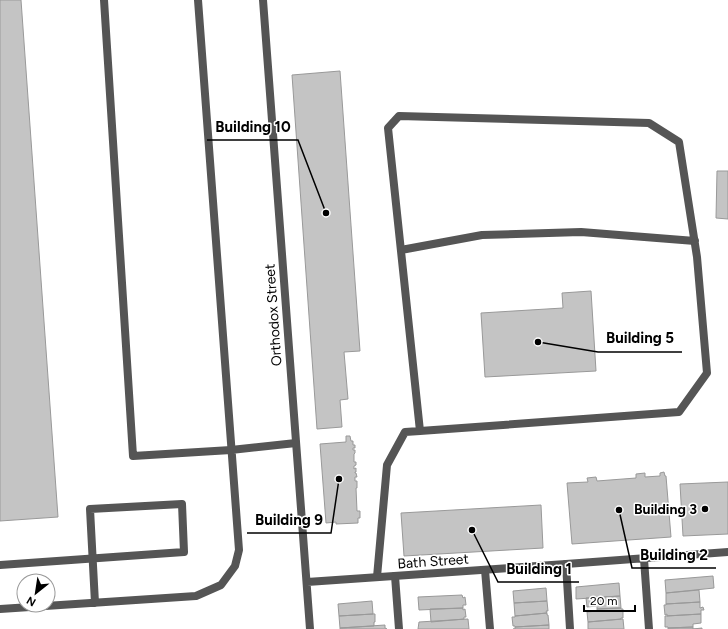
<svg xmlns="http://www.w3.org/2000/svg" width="728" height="629" font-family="Figtree,sans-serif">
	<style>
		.building { fill: #c4c4c4; stroke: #999 }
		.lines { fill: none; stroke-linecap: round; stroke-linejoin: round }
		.lane { stroke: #555; stroke-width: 8 }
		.street { stroke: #555; stroke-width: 8 }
		.poi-dot { fill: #000; stroke: #fff; stroke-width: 1.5 }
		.labels { text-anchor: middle; stroke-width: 3; stroke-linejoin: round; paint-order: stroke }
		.street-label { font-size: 14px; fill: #000; stroke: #fff }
		.poi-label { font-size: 14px; font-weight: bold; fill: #000; stroke: #fff; text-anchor: end }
		.leader { fill: none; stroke: #000; stroke-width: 1.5 }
		.callout-dot { fill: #000; stroke: #fff; stroke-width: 1.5 }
		.callout-label { font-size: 15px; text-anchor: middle; font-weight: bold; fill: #000; stroke: #fff; stroke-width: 3; stroke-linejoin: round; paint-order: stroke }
	</style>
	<rect width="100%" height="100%" fill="#fff"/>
	<path class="building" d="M0 0H21L58 517 0 521Z
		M340 71 360 351 344 352 348 399 340 400 342 427 317 429 292 75Z
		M717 171H728V219L716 218Z
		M591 291 596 371 485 377 481 313 563 308 562 293Z
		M346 436H350L351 441H353V445H355V448H353V450H355V453L354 454V462H356V465L354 466V469L356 468V472H355V473H356L357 477H355V481H357V488H356L357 511H360V518H358V523L336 524V522L326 523 320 444 346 442Z
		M664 472 665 476H666L671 537 572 544 567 483 588 482 587 478 596 477 597 481 636 478V474L645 473V477L660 476V473Z
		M728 482V534L683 536 680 484Z
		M541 505 543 548 404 556 401 513Z
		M713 576 714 588 666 593 665 580Z
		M619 583 620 596 576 599V587Z
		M546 588 547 601 514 603 513 591Z
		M699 590 700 602 666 604V593Z
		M462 595 463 598 465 597 466 605H463V608L419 610 418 597Z
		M620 596 621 608 597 609V606L587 607 586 598Z
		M372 601 373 614 339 616 338 604Z
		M547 601 548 611H546L547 613 515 616 514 603Z
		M700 602V608L703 607 704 610H701V614L667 616V614L665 615 664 605H666V604Z
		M463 608V610L465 609 466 617H464V619L431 622 430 609Z
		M621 608V609H623V618H621V619L588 622 587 612 597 611V609Z
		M547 613V615H548L549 625 515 627V626H513L512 617H515V616Z
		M373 614H375V622H374V626L340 628 339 616Z
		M701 614V623L693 624V627L668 628V627H665V616Z
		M468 619 469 629H418L419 622Z
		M623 619 624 629H588V622Z
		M385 625V628L387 629H340V628Z
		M549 625V629H513H515V627Z
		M693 627V629L702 628V629H668V628Z"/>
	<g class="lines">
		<path class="lane" d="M104 0 133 456 231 450 296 443
			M401 250 482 235 581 232 695 241
			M566 564 570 629
			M0 565 184 552 182 504 90 509 95 603
			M395 576 399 629
			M377 577 387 465 405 432 420 431 679 412 707 373 697 257 679 142 649 123 399 116 388 128 420 431
			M0 609 196 596 221 585 235 566 239 550 198 0"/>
		<path class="street" d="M263 0 310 629
			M644 559 649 629
			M485 570 490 629
			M307 582 566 564 728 552"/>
	</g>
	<circle class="poi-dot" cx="705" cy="509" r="4"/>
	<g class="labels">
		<g class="street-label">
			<text transform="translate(273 315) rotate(-94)" y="5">Orthodox Street</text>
			<text transform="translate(433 561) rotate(-4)" y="5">Bath Street</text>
		</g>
		<g class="poi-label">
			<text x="697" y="514">Building 3</text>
		</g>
	</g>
	<path class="leader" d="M326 213L298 140H207M538 342L598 352H682M339 479L331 533H247M619 510L632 568H716M472 530L498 582H579"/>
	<g class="callout-dot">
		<circle cx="326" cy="213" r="4"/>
		<circle cx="538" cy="342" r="4"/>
		<circle cx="339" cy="479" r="4"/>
		<circle cx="619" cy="510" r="4"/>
		<circle cx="472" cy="530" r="4"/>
	</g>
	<g class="callout-label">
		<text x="253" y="132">Building 10</text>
		<text x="640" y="343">Building 5</text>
		<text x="289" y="525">Building 9</text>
		<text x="674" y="560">Building 2</text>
		<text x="539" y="574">Building 1</text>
	</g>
	<g transform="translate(36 593) rotate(210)"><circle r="19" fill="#ffffff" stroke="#999999"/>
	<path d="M0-3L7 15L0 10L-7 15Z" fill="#000000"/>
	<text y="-6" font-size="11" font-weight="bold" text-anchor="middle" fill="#000000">N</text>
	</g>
	<path d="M584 605v6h51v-6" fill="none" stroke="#000000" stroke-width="2"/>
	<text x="590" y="605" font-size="12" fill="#000000" stroke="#ffffff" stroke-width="3" paint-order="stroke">20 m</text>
</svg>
